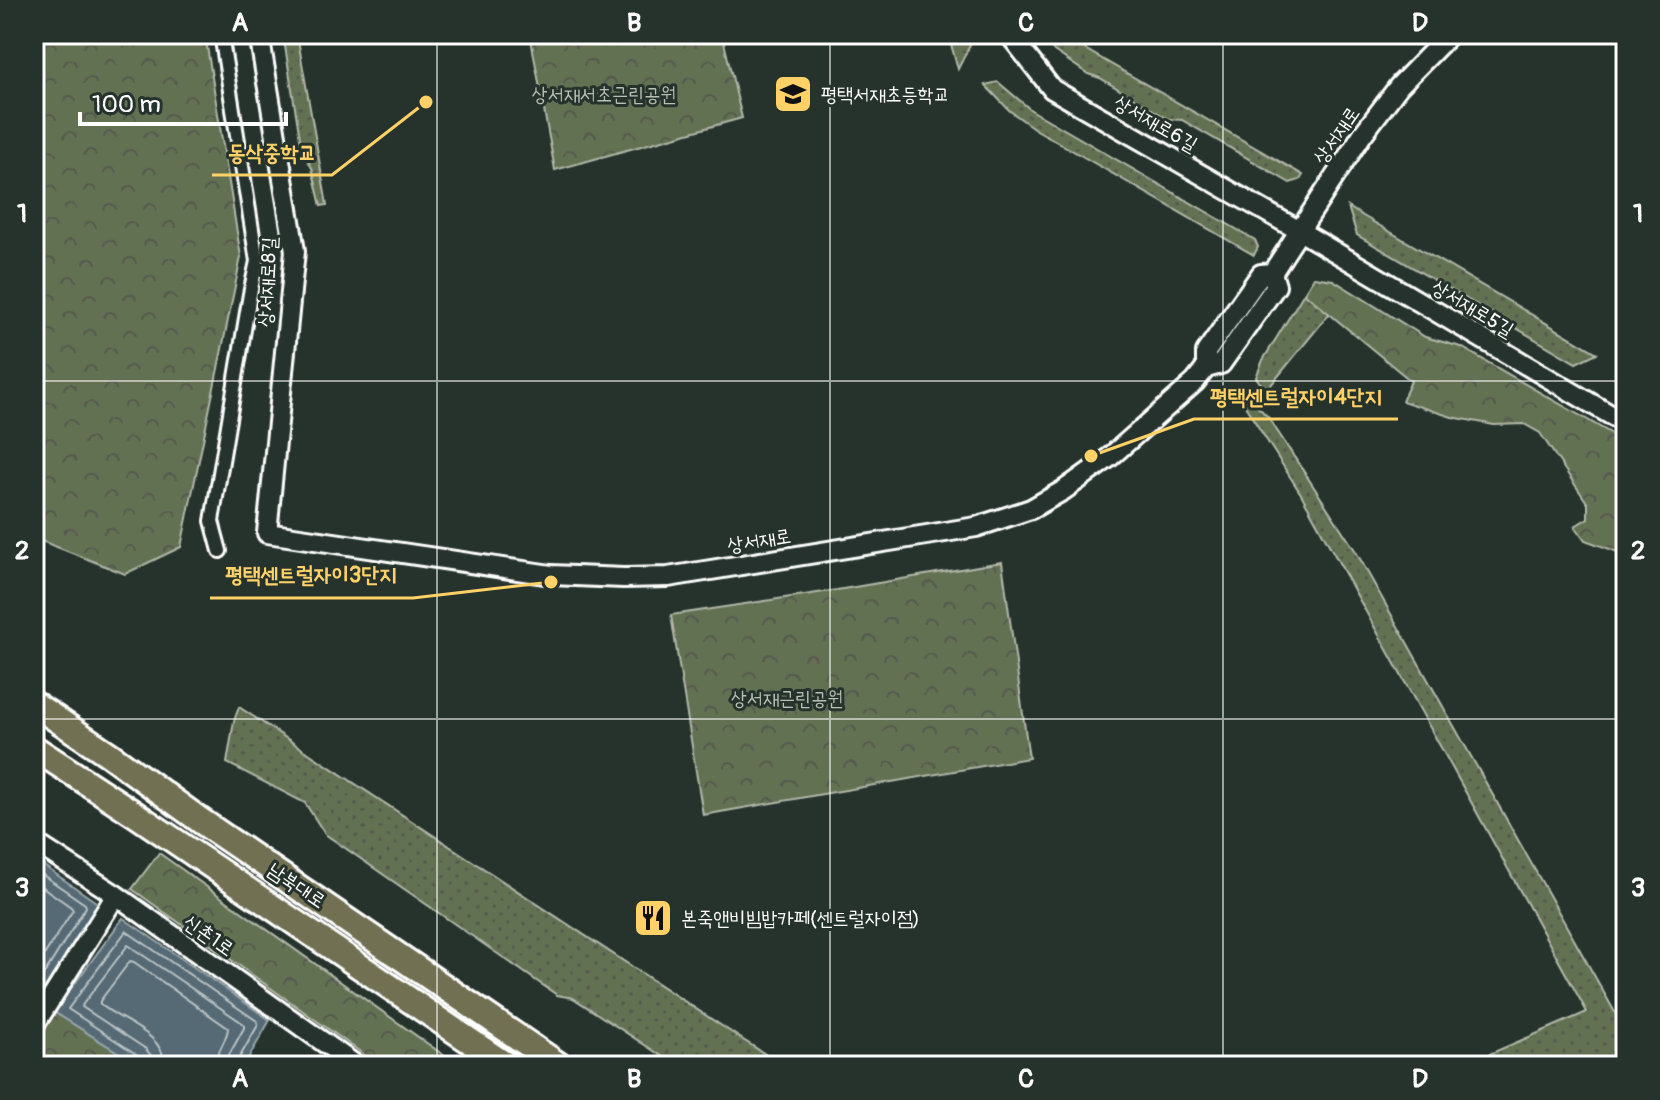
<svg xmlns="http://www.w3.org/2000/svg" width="1660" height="1100" font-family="Pangolin,'Poor Story',sans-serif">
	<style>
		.grass { fill: url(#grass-dots); stroke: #b2b8a9; stroke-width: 2 }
		.forest { fill: url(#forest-crowns); stroke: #b2b8a9; stroke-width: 2 }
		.water { fill: #556b74; stroke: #99a6ac; stroke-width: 2 }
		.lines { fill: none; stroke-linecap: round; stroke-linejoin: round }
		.shore { stroke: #bbc4c7; stroke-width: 2 }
		.street-casing { stroke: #fff; stroke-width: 18 }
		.secondary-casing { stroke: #fff; stroke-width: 24 }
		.highway-casing { stroke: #fff; stroke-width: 30 }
		.street { stroke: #26332d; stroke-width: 12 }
		.secondary { stroke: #26332d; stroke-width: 18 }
		.highway { stroke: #716f52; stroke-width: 24 }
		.grid { fill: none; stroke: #fff; stroke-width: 2; stroke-opacity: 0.55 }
		.labels { text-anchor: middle; stroke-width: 6; stroke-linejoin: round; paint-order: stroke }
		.park-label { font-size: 20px; fill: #b9bfb2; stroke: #26332d }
		.poi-label { font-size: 20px; fill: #fff; stroke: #26332d; text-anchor: start }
		.street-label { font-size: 20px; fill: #fff; stroke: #26332d }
		.leader { fill: none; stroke: #ffd166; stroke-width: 3 }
		.callout-dot { fill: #ffd166; stroke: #26332d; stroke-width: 3 }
		.callout-label { font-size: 22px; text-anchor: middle; font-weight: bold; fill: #ffd166; stroke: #26332d; stroke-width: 6; stroke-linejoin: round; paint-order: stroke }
		.neatline { fill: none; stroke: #fff; stroke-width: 3 }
		.grid-label { font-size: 26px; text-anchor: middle; font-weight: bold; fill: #fff }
	</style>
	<defs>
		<pattern id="grass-dots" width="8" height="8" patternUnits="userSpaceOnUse" patternTransform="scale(2)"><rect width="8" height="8" fill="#647153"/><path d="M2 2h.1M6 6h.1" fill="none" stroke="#54594e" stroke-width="1.8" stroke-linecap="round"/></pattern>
		<pattern id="forest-crowns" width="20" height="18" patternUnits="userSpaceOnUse" patternTransform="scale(2)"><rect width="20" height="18" fill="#647153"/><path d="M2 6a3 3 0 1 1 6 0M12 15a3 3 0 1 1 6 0" fill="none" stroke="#54594e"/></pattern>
	</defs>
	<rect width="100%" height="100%" fill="#26332d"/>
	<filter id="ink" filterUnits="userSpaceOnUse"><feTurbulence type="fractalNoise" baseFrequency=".0125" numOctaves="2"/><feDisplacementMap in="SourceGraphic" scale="16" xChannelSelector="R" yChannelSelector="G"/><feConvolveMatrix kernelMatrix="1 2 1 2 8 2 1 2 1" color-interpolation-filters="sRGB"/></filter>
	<g filter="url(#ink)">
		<path class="grass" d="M283 34H297L327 205 321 206 312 168 302 151Z
			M948 34H968L971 43 958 69Z
			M1041 34H1066L1071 41 1303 175 1300 180 1290 183 1182 120 1168 119 1100 78 1088 74 1054 51Z
			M998 82 1031 110 1255 240 1258 247 1254 255 1035 129 1010 111 985 85Z
			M1348 207 1358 213 1597 353 1576 363 1357 235Z
			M1304 293 1330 313 1266 391 1256 377 1263 360Z
			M1244 393 1268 417 1355 550 1626 1032V1058L1609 1066H1462L1587 1012 1301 494 1240 398Z
			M239 707 740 1038 784 1066H677L573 998 557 995 325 834 305 803 227 763 234 721Z
			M1066 1059 1171 1064 1179 1066H1041Z"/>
		<path class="forest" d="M34 34H205L241 257 181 547 125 574 34 538Z
			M530 34H722L742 118 555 170Z
			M1314 277 1333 280 1425 337 1461 347 1626 442V555L1585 540 1575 526 1588 518V504L1540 433 1524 424 1494 425 1452 417 1402 401 1411 381 1304 293Z
			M1002 562 1029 758 703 815 671 615 837 590Z
			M159 853 459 1066H380L132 889Z
			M34 999 140 1066H34Z"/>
		<path class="water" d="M34 859 99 904 36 1001 34 1000Z
			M123 918 270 1020 244 1066H140L54 1012Z"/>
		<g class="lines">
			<path class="shore" d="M34 869 85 904 86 907 34 990
				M34 881 71 907 73 910 34 971
				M143 1066 142 1060 139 1056 68 1009 126 931 257 1021 258 1025 238 1060 237 1066
				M153 1066 152 1057 146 1049 82 1007 83 1004 128 945 244 1024V1028L229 1055 227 1066
				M165 1066C164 1032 122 1023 100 1004V1001L130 961 134 962 228 1028C227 1041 216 1051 215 1066"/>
			<defs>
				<path id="street" d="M220 551 212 521 250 294 257 261 221 34"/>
				<path id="secondary" d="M259 34 295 251 267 533 551 575 624 578 668 577 976 527 1031 509 1064 490 1110 457 1195 382 1206 368 1221 364 1276 286 1272 273
					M1009 34 1052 89 1298 230 1626 424
					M1206 368V352L1261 274 1272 273 1362 135 1399 86 1450 34
					M34 842 116 895 357 1066
					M34 1026 116 895"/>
				<path id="highway" d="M34 704 110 755 201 821 560 1066
					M34 748 135 814 507 1066"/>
			</defs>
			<use href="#street" class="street-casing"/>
			<use href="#secondary" class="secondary-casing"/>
			<use href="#highway" class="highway-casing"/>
			<use href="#street" class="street"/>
			<use href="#secondary" class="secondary"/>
			<use href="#highway" class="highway"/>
		</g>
	</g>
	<path class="grid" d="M437 34V1066M830 34V1066M1223 34V1066M34 381H1626M34 719H1626"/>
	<defs>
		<symbol id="school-square" viewBox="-11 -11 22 22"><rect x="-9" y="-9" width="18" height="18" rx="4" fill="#ffd166" stroke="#26332d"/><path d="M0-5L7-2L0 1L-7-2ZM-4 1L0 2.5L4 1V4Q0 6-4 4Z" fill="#111"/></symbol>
		<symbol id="restaurant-square" viewBox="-11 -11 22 22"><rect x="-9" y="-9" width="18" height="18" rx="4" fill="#ffd166" stroke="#26332d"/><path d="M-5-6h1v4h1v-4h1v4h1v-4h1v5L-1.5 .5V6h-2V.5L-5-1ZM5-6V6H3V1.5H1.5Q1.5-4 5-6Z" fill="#111"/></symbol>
	</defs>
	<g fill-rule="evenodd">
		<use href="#school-square" x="771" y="72" width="44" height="44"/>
		<use href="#restaurant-square" x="631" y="896" width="44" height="44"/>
	</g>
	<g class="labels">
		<g class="park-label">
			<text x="604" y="101">상서재서초근린공원</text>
			<text x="787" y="705">상서재근린공원</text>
		</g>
		<g class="poi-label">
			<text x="821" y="101">평택서재초등학교</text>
			<text x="681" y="925">본죽앤비빔밥카페(센트럴자이점)</text>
		</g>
		<g class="street-label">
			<text transform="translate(1156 123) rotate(30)" y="7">상서재로6길</text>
			<text transform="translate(1336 135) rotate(-55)" y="7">상서재로</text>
			<text transform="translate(267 282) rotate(-87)" y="7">상서재로8길</text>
			<text transform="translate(1473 308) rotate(31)" y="7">상서재로5길</text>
			<text transform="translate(759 540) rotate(-9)" y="7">상서재로</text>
			<text transform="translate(297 885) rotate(34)" y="7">남북대로</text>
			<text transform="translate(209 935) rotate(35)" y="7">신촌1로</text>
		</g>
	</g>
	<path class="leader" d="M426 102L332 175H212M1091 456L1194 419H1398M551 582L413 598H210"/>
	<g class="callout-dot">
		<circle cx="426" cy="102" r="8"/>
		<circle cx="1091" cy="456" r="8"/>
		<circle cx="551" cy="582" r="8"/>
	</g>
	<g class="callout-label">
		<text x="272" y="160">동삭중학교</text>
		<text x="1296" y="404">평택센트럴자이4단지</text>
		<text x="311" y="582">평택센트럴자이3단지</text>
	</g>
	<rect width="1660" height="1100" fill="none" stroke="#26332d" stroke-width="88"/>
	<path d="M80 112v12h206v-12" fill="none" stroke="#ffffff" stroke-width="4"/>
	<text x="92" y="112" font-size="24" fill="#ffffff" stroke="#26332d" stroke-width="6" paint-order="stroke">100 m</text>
	<rect x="44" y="44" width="1572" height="1012" class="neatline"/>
	<g class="grid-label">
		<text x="240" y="31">A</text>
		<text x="634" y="31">B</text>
		<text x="1026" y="31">C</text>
		<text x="1420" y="31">D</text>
		<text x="22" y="222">1</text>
		<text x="1638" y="222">1</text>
		<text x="22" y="559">2</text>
		<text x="1638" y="559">2</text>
		<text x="22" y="896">3</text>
		<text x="1638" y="896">3</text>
		<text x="240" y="1087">A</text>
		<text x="634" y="1087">B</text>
		<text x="1026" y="1087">C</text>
		<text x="1420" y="1087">D</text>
	</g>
</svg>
